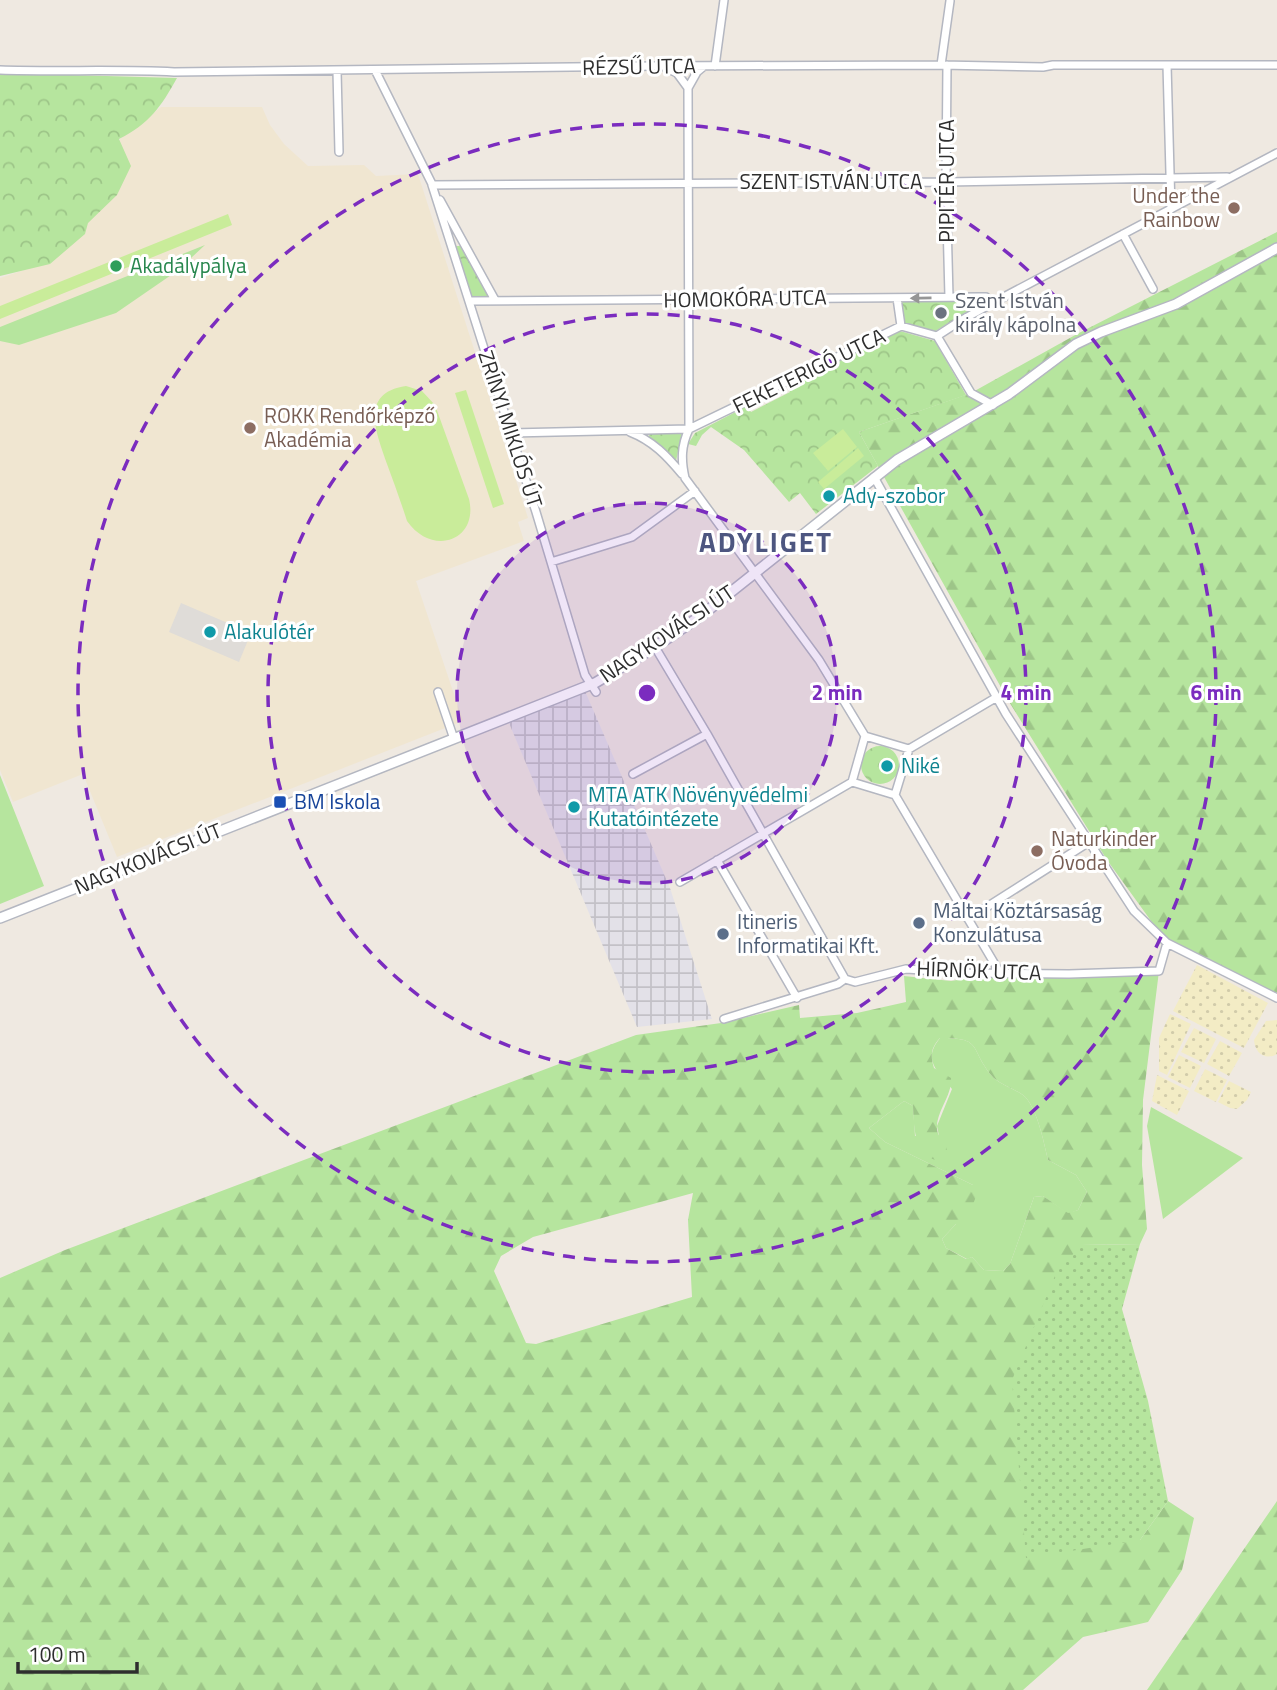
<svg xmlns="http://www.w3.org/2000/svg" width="1277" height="1690" font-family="'Titillium Web',sans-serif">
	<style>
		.industrial { fill: url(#industrial-grid) }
		.education { fill: #f0e6d1 }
		.grass { fill: #b6e59e }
		.forest { fill: url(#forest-firs); fill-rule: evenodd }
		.sand { fill: url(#sand-dots) }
		.park { fill: url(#park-crowns) }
		.garden { fill: url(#garden-dots) }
		.pitch { fill: #c9ec9a }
		.plaza { fill: #dfdcd8 }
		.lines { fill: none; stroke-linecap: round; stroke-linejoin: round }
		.minor-casing { stroke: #b4b7c1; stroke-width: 10 }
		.tertiary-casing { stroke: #b4b7c1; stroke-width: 12 }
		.minor { stroke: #fff; stroke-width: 7 }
		.tertiary { stroke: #fff; stroke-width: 9 }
		.oneway { fill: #969696 }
		.ring { fill: none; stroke: #7b2cbf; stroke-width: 3.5; stroke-dasharray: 12 9 }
		.education-dot { fill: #8d6e63; stroke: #fff; stroke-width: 2.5 }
		.leisure-dot { fill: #2e9e5b; stroke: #fff; stroke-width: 2.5 }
		.worship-dot { fill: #6b7280; stroke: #fff; stroke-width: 2.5 }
		.culture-dot { fill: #0f9aa8; stroke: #fff; stroke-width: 2.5 }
		.transit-dot { fill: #1a4fb4; stroke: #fff; stroke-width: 2.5 }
		.service-dot { fill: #5c6f8a; stroke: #fff; stroke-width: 2.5 }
		.labels { text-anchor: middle; stroke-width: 6; stroke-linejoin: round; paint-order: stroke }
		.street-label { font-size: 21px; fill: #2e2e2e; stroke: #fff }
		.education-label { font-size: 21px; fill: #785e54; stroke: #fff; text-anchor: start }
		.leisure-label { font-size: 21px; fill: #27864d; stroke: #fff; text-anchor: start }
		.worship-label { font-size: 21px; fill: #5b616d; stroke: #fff; text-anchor: start }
		.culture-label { font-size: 21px; fill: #0d838f; stroke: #fff; text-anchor: start }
		.transit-label { font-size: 21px; fill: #164399; stroke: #fff; text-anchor: start }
		.service-label { font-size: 21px; fill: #4e5e75; stroke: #fff; text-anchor: start }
		.district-label { font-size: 28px; font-weight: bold; letter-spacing: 2px; fill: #4d5680; stroke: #fff }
		.centre { fill: #7b2cbf; stroke: #fff; stroke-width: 3.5 }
		.ring-label { font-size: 21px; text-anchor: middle; font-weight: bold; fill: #7b2cbf; stroke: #fff; stroke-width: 6; stroke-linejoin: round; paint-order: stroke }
	</style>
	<defs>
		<pattern id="industrial-grid" width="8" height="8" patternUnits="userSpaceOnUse" patternTransform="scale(1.75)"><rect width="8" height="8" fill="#e3e1e8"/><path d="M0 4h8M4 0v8" fill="none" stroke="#c3c1c7"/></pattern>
		<pattern id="forest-firs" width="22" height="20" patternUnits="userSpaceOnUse" patternTransform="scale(1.75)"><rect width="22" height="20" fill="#b6e59e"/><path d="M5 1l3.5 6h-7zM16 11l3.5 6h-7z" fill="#9dc588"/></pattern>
		<pattern id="sand-dots" width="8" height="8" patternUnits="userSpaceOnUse" patternTransform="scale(1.75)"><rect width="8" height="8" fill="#f3ecc5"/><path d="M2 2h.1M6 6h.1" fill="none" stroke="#d1cbaa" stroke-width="1.8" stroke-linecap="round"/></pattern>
		<pattern id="park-crowns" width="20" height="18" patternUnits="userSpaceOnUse" patternTransform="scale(1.75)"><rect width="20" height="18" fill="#b6e59e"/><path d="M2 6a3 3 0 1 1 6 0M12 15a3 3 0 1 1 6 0" fill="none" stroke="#9dc588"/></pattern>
		<pattern id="garden-dots" width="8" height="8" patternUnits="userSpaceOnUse" patternTransform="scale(1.75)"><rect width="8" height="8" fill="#b6e59e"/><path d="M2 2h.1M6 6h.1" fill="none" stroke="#9dc588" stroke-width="1.8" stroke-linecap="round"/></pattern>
	</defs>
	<rect width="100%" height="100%" fill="#efe9e1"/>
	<path class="industrial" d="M585 691 670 888 712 1019 637 1027 509 723Z"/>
	<path class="education" d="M161 107H262L270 125 284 144 308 166 364 165 376 176 418 174 528 518 518 522 524 541 416 581 463 721 117 857 83 774 13 802 0 770V278L42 264 100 209 120 139Z"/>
	<path class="grass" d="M205 245 177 271 116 313 19 345 0 341V327Z
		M0 775 44 886 0 904Z
		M940 1038C983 1038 969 1047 991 1075 998 1084 1013 1088 1023 1095 1037 1106 1044 1143 1048 1160L1076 1175 1087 1192 1078 1210 1068 1214 1043 1196 1034 1197 1010 1264 1003 1271 984 1270 972 1257 967 1259 946 1248 942 1239 956 1224 973 1185 885 1142 869 1128 904 1101 913 1106 915 1136H939L937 1126 952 1089C937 1071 922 1060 940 1038Z
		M1151 1107 1243 1158 1163 1219 1147 1126Z"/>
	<path class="forest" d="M1277 232V997L1167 943 1107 860 1008 700 859 432 971 393 1077 334Z
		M1159 971 1143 1100 1142 1165 1147 1229 1140 1244 1082 1245 1140 1540 1168 1501 1194 1518 1182 1570 1148 1622 1083 1637 1023 1690H0V1278L65 1250 636 1035 721 1023 799 1005 800 1018 857 1013 906 1002 904 976 951 981 1000 973ZM940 1038C983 1038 969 1047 991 1075 998 1084 1013 1088 1023 1095 1037 1106 1044 1143 1048 1160L1076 1175 1087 1192 1078 1210 1068 1213 1043 1196 1034 1197 1010 1264 1003 1271 984 1270 972 1257 966 1259 946 1248 942 1239 956 1224 966 1222 977 1194 973 1185 885 1142 869 1128 904 1101 913 1106C914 1129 914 1161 944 1161 954 1140 936 1143 937 1126 938 1109 952 1096 951 1078L934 1068C930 1055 931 1048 940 1038ZM693 1193 688 1220 692 1297 536 1344 526 1343 494 1271 501 1256 533 1237Z
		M1277 1501V1690H1147Z"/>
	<path class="sand" d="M1197 965 1268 1003 1244 1048 1173 1011Z
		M1170 1014 1191 1024 1167 1075 1159 1071V1038Z
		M1277 1020V1054C1265 1061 1255 1053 1254 1040L1266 1021Z
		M1194 1028 1216 1039 1204 1063 1181 1052Z
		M1220 1041 1242 1053 1229 1076 1207 1064Z
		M1179 1055 1201 1066 1190 1088 1168 1077Z
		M1205 1069 1227 1080 1216 1102 1194 1091Z
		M1157 1075 1189 1091 1177 1115 1152 1101Z
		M1229 1081 1251 1092 1247 1100 1237 1109 1230 1108 1218 1102Z"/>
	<path class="park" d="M0 73 177 78C161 107 149 124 119 139L131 166 117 195 88 223 85 234 50 264 0 276Z
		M454 246H462L488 296 470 297Z
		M977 300 979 304 934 332 905 324 902 302Z
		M900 331 935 341 966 395 859 432 878 466 816 514 800 493 789 502 744 450 711 427 702 435 696 446 688 444 695 433 747 406 751 412 790 392 787 386Z
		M682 433 676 461 648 437 650 434Z
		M861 765a19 19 0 1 1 38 0a19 19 0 1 1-38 0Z"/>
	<path class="garden" d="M1140 1244 1122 1309 1148 1401 1168 1501 1140 1540 1026 1558 1012 1380 1057 1271 1082 1245Z"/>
	<path class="pitch" d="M228 214 232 225 0 319V306Z
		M406 386 422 391 435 405 469 499C479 541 432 557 407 521 401 502 394 483 387 464 377 434 358 393 406 386Z
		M466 390 504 504 493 508 455 393Z
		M843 429 857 447 828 471 813 453Z
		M858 448 864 456 824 489 818 482Z"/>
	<path class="plaza" d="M181 603 251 633 239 662 169 632Z"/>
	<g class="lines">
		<defs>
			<path id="minor" d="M941 65 950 1
				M947 65 946 182 949 297
				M1167 65 1171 209
				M715 66 724 0
				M666 68 677 73 688 88 689 429C681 446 681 460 685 478L819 660 865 736
				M0 70C58 72 116 69 174 72L656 66 941 65 1043 67 1053 65H1277
				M375 70 433 186
				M337 71 339 152
				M688 88 697 72 703 67
				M432 185 946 182 1227 177
				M432 185 536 512 585 675 596 692
				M440 200 495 300
				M1123 234 1153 289
				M897 298 901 326
				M469 301 980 297H986L992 303
				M937 336 971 393 993 405
				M630 432C653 441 667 456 682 474
				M511 433 689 429 901 326 937 336 960 321 1000 299 1277 153
				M874 477 1006 714 1134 911 1167 943 1277 998
				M551 562 632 537 695 491
				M655 647 707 734 845 979
				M438 692 454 739
				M865 736 909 749 895 795
				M909 749 997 697
				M633 774 707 734
				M852 782 865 736
				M852 782 895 795
				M895 795 1000 973
				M717 860 797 998
				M680 882 852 782
				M968 919 1089 842
				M724 1019 838 984 845 979 855 982 906 969 969 973 1069 974 1159 971 1167 943"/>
			<path id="tertiary" d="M0 918 595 683 655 647 702 615 897 460 1009 394 1076 344 1101 332 1176 304 1277 248"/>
		</defs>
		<use href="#minor" class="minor-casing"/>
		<use href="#tertiary" class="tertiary-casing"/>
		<use href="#minor" class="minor"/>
		<use href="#tertiary" class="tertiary"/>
	</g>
	<defs><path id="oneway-solid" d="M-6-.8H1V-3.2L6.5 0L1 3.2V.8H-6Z" transform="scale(1.75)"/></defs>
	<use class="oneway" href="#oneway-solid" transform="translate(921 298) rotate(179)"/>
	<circle cx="647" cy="693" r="190" fill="#7b2cbf" fill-opacity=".12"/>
	<g class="ring">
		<circle cx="647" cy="693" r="190"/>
		<circle cx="647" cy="693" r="379"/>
		<circle cx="647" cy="693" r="569"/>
	</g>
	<g class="education-dot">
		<circle cx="1234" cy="208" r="7"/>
		<circle cx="250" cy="428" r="7"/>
		<circle cx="1037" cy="851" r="7"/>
	</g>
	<circle class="leisure-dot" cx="116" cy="266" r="7"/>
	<circle class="worship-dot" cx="941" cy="313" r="7"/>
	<g class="culture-dot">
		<circle cx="829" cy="496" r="7"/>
		<circle cx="210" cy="632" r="7"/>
		<circle cx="887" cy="766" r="7"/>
		<circle cx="574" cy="807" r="7"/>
	</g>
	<rect class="transit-dot" x="273" y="795" width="14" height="14" rx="3.5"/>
	<g class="service-dot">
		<circle cx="919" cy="923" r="7"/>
		<circle cx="723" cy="934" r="7"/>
	</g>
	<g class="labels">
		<g class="street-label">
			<text transform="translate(639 67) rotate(-1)" y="7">RÉZSŰ UTCA</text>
			<text transform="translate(947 181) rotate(-90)" y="7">PIPITÉR UTCA</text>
			<text x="831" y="189">SZENT ISTVÁN UTCA</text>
			<text transform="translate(745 299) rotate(-1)" y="7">HOMOKÓRA UTCA</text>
			<text transform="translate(809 371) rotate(-26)" y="7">FEKETERIGÓ UTCA</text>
			<text transform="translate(510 429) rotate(72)" y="7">ZRÍNYI MIKLÓS ÚT</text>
			<text transform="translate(667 634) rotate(-34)" y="7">NAGYKOVÁCSI ÚT</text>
			<text transform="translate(148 859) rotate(-22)" y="7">NAGYKOVÁCSI ÚT</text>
			<text transform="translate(979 971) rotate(2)" y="7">HÍRNÖK UTCA</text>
		</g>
		<g class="education-label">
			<text x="1220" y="203" text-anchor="end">Under the<tspan x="1220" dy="24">Rainbow</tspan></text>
			<text x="264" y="423">ROKK Rendőrképző<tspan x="264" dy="24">Akadémia</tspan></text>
			<text x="1051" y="846">Naturkinder<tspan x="1051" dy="24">Óvoda</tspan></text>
		</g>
		<g class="leisure-label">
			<text x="130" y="273">Akadálypálya</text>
		</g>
		<g class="worship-label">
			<text x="955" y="308">Szent István<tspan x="955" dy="24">király kápolna</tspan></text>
		</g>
		<g class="culture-label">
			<text x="843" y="503">Ady-szobor</text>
			<text x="224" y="639">Alakulótér</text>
			<text x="901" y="773">Niké</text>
			<text x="588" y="802">MTA ATK Növényvédelmi<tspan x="588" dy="24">Kutatóintézete</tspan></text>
		</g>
		<g class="transit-label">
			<text x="294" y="809">BM Iskola</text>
		</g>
		<g class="service-label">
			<text x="933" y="918">Máltai Köztársaság<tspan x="933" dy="24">Konzulátusa</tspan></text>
			<text x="737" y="929">Itineris<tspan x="737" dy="24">Informatikai Kft.</tspan></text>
		</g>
		<g class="district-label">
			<text x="766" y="552">ADYLIGET</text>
		</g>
	</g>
	<circle cx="647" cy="693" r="10" class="centre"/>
	<g class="ring-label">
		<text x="837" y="700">2 min</text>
		<text x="1026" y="700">4 min</text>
		<text x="1216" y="700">6 min</text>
	</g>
	<path d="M18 1662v10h119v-10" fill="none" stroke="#2e2e2e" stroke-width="3.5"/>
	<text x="28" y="1662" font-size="21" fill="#2e2e2e" stroke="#ffffff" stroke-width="5" paint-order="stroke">100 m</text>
</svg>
